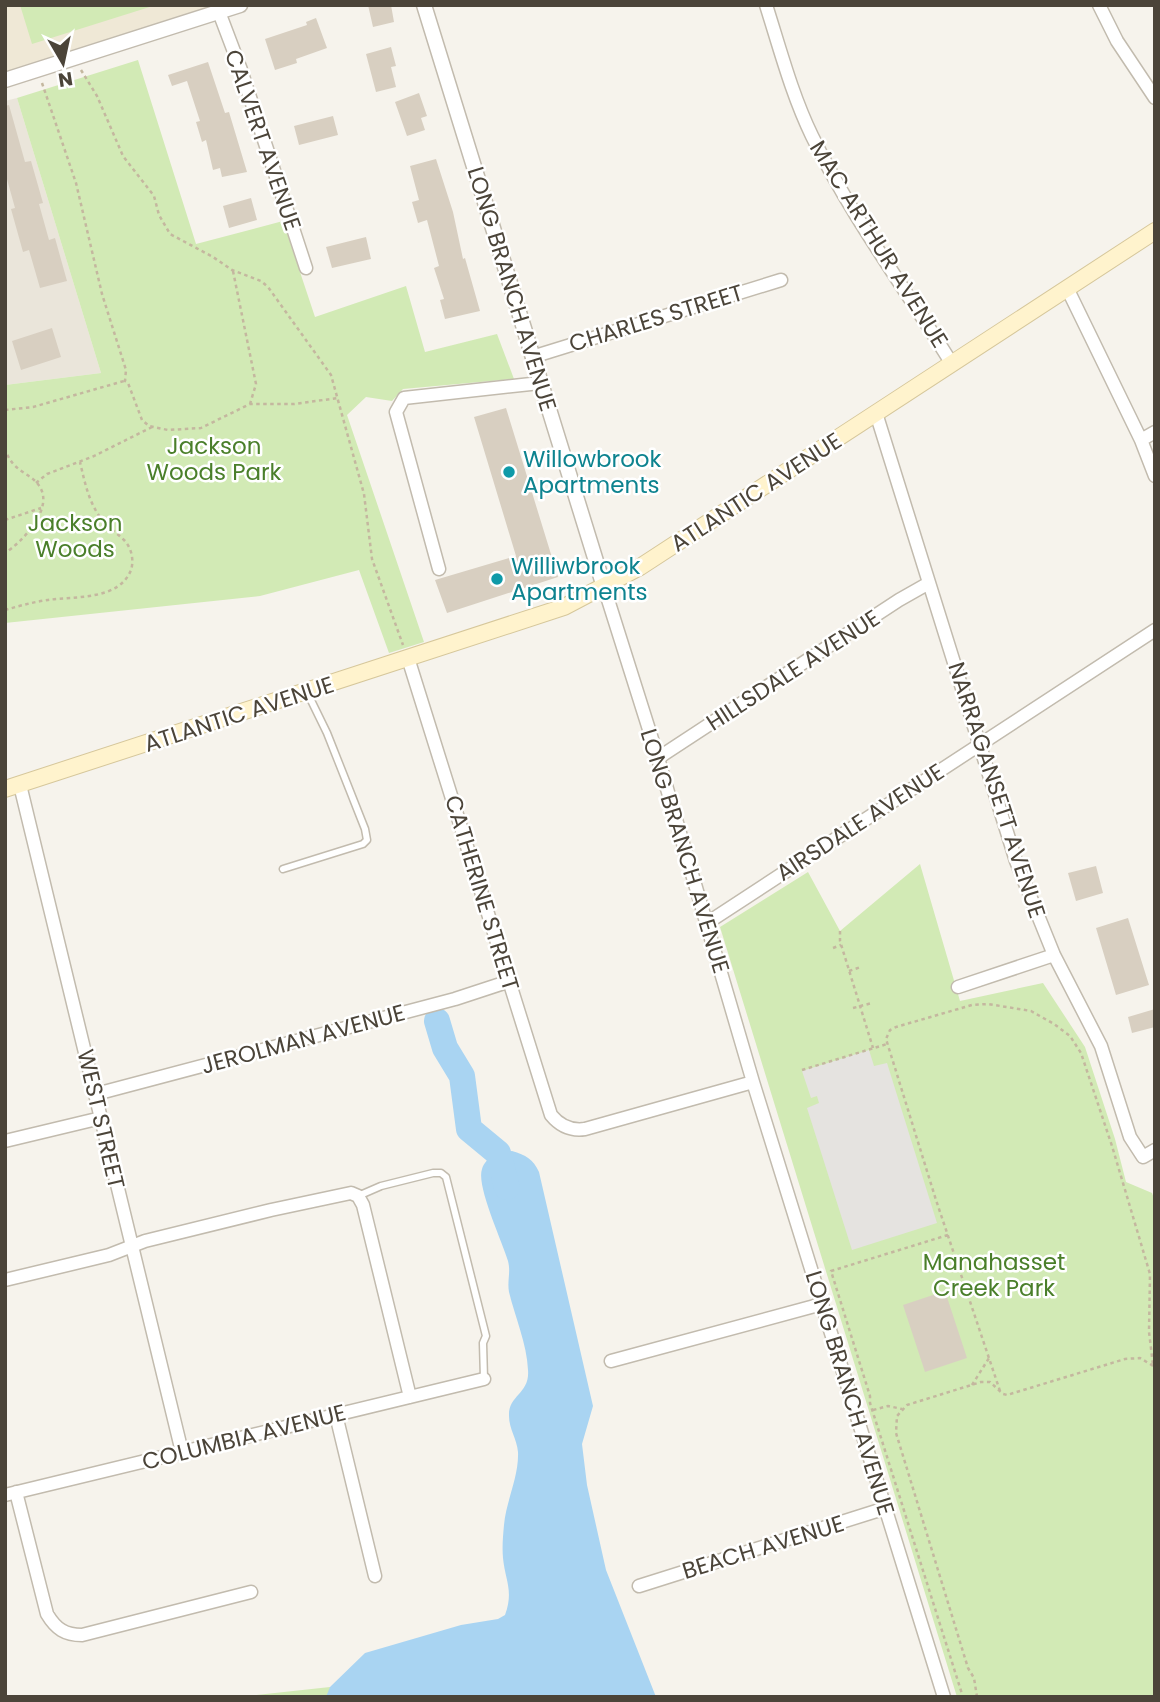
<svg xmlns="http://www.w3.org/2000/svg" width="1160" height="1702" font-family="Poppins,sans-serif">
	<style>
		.residential { fill: #eae5da }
		.education { fill: #efe8d6 }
		.green { fill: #d2eab5 }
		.parking { fill: #e5e3e0 }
		.water { fill: #a9d4f2 }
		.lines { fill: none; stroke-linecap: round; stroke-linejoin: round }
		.river { stroke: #a9d4f2; stroke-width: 26 }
		.building { fill: #d8cfc1 }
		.service-casing { stroke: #c2bbae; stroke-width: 9 }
		.minor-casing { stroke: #c2bbae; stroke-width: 15 }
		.tertiary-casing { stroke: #c2bbae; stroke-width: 17 }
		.secondary-casing { stroke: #d6c79b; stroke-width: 18 }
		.path { stroke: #c4b79f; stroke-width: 2.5; stroke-dasharray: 3.5 3.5; stroke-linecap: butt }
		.service { stroke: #fff; stroke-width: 6 }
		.minor { stroke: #fff; stroke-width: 12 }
		.tertiary { stroke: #fff; stroke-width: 14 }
		.secondary { stroke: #fff3cd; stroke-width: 16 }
		.culture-dot { fill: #0f9aa8; stroke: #fff; stroke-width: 2.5 }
		.labels { text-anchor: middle; stroke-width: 5; stroke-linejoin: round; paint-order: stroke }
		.street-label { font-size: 23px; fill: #4b4439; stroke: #fff }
		.park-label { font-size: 23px; fill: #4a7f2a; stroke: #fff }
		.culture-label { font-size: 23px; fill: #0d838f; stroke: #fff; text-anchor: start }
	</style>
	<rect width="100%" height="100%" fill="#f6f3ec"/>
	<path class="residential" d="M17 98 101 373 5 385V101Z"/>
	<path class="education" d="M5 5H219L5 74Z"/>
	<path class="green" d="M20 5H156L32 44Z
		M138 60 196 244 283 221 315 317 406 286 425 352 497 334 514 379 403 389 392 401 366 397 347 415 424 642 389 653 359 570 260 596 5 623V385L101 373 17 98Z
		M920 864 960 1001 1043 983 1085 1047 1115 1139 1126 1182 1152 1193 1155 1201V1697H957L720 927 808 872 840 931Z
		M330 1687V1697H237Z"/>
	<path class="parking" d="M869 1050 874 1066 887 1063 937 1223 852 1250 807 1108 819 1103 817 1096 811 1098 802 1071Z"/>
	<path class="water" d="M512 1151C526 1155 533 1159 539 1172L593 1406 582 1444 587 1485 606 1570 656 1697H326L330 1687 365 1653 461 1625 498 1619 505 1615C514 1591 505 1580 503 1558 502 1547 503 1536 504 1525 506 1501 519 1477 518 1452 517 1439 509 1429 509 1416 508 1395 530 1394 528 1370 527 1344 515 1317 509 1292 507 1281 511 1272 508 1261 502 1241 476 1186 482 1169 486 1156 500 1153 512 1151Z"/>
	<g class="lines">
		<path class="river" d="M437 1021 445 1048 462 1076 469 1129 498 1153 507 1187"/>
	</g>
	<path class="building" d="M368 5H391L394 22 373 27Z
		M316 18 327 48 296 59 297 63 275 70 265 39 307 25 306 22Z
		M391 47 396 66 391 67 396 87 376 92 366 54Z
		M208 62 225 113 229 112 247 172 222 177 220 168 213 170 206 140 202 142 196 122 200 121 187 81 172 86 168 75Z
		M419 93 427 116 421 118 425 130 407 136 395 102Z
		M9 105 25 162 31 161 43 203 39 204 49 240 55 238 67 281 40 288 29 250 23 252 11 209 15 208 5 172V106Z
		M333 116 338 135 299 145 294 126Z
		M436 159 453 212 463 259 465 258 480 311 445 319 440 300 444 299 434 268 439 266 427 220 418 223 412 202 419 200 410 166Z
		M251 198 257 220 229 228 223 206Z
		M366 237 371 259 332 268 326 247Z
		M52 328 61 357 21 370 12 341Z
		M506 408 558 577 447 613 435 580 516 556 474 417Z
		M1096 866 1103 893 1076 901 1068 873Z
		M1128 918 1149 985 1116 995 1096 928Z
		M1155 1009V1027L1132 1033 1128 1017Z
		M945 1291 967 1358 925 1372 903 1305Z"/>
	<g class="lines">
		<defs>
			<path id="service" d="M283 869 363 844 367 840 365 829 327 733 307 692
				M358 1196 381 1186 433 1173H441L446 1177 486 1336 483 1343 484 1379"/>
			<path id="minor" d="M766 5C780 49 792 95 812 136 851 216 905 288 952 364
				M1099 5 1117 41 1155 98
				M219 12 241 70 306 268
				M1068 290 1141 440 1155 476
				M532 357 781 280
				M876 413 1016 861 1054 955 1101 1046 1130 1137 1143 1157 1155 1150
				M1141 440 1155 432
				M439 569 396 412 404 398 540 383
				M604 587 658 758 753 1082 944 1697
				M408 658 551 1115C560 1126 571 1131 585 1129L753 1082
				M658 758 899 600 929 583
				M20 785 182 1452
				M707 923 1155 630
				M958 987 1054 955
				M96 1094 455 999 510 981
				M5 1141 101 1118
				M5 1280 109 1255 145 1241 271 1210 351 1193 358 1196 363 1205 410 1397
				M611 1361 822 1304
				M336 1415 375 1576
				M16 1492 47 1614C56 1629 65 1635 82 1635L251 1592
				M5 1495 484 1379
				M639 1586 886 1508"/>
			<path id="tertiary" d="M424 5 604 587
				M5 80 240 5"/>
			<path id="secondary" d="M5 789 564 607 640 567 1155 231"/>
		</defs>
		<use href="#service" class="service-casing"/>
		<use href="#minor" class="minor-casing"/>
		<use href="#tertiary" class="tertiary-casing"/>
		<use href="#secondary" class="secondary-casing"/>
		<path class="path" d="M81 70 97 96 123 156 154 196 159 215 170 234 213 257 232 270 261 281 268 287 331 375 364 494 372 559 403 645
			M42 83 76 183 102 294 126 370 125 381 128 383 142 420 149 426 168 430 201 428 250 404H294L338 398
			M233 271 256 384 250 404
			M5 410 33 407 124 381
			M5 448C12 474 33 472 41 489 52 511 21 543 5 553
			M36 483 47 474 94 456 152 427
			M5 520 41 508
			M5 610C19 606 33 602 48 600 73 596 119 601 131 570 134 561 132 548 124 540 118 534 110 529 104 522 89 505 85 483 80 462
			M840 931V941L873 1048
			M833 948 841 945
			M849 971 861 967
			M853 1008 872 1003
			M802 1070 887 1044
			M948 1235 831 1271 870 1396V1403L963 1697
			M972 1385 989 1358
			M1000 1391 936 1200 886 1039 890 1030 896 1027 972 1005 988 1004 1031 1011 1054 1024 1070 1036 1081 1053 1112 1146 1150 1274 1149 1332 1153 1365
			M873 1410 888 1406 902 1409
			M977 1697 974 1678 968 1668 896 1433 897 1416 907 1405 981 1382H990L1003 1394 1007 1395 1125 1359 1140 1358 1155 1367"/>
		<use href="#service" class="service"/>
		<use href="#minor" class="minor"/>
		<use href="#tertiary" class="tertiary"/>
		<use href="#secondary" class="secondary"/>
	</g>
	<g class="culture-dot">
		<circle cx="509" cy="472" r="7"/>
		<circle cx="497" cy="579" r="7"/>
	</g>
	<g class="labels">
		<g class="street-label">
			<text transform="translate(263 140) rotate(71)" y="8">CALVERT AVENUE</text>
			<text transform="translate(879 244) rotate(58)" y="8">MAC ARTHUR AVENUE</text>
			<text transform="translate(512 289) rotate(73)" y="8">LONG BRANCH AVENUE</text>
			<text transform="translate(656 318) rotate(-17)" y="8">CHARLES STREET</text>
			<text transform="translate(756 492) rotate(-33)" y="8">ATLANTIC AVENUE</text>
			<text transform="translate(793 670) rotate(-33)" y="8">HILLSDALE AVENUE</text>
			<text transform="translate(239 714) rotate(-18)" y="8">ATLANTIC AVENUE</text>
			<text transform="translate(997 790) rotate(72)" y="8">NARRAGANSETT AVENUE</text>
			<text transform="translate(860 822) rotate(-33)" y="8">AIRSDALE AVENUE</text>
			<text transform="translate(685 851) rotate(73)" y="8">LONG BRANCH AVENUE</text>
			<text transform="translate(482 893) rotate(73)" y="8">CATHERINE STREET</text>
			<text transform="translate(303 1039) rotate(-15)" y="8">JEROLMAN AVENUE</text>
			<text transform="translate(101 1119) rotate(77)" y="8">WEST STREET</text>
			<text transform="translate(850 1393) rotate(73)" y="8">LONG BRANCH AVENUE</text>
			<text transform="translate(244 1437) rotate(-14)" y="8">COLUMBIA AVENUE</text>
			<text transform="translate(763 1547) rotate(-17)" y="8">BEACH AVENUE</text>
		</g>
		<g class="park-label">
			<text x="214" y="454">Jackson<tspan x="214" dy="26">Woods Park</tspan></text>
			<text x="75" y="531">Jackson<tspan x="75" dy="26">Woods</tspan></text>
			<text x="994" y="1270">Manahasset<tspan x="994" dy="26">Creek Park</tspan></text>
		</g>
		<g class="culture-label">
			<text x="523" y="467">Willowbrook<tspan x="523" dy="26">Apartments</tspan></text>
			<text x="511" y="574">Williwbrook<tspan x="511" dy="26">Apartments</tspan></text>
		</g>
	</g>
	<rect width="1160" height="1702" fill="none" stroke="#4b4439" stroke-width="14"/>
	<g transform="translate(63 63) rotate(171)" stroke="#ffffff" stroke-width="5" paint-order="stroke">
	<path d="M0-5L12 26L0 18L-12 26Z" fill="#4b4439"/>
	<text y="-10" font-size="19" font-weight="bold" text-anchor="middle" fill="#4b4439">N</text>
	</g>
</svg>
